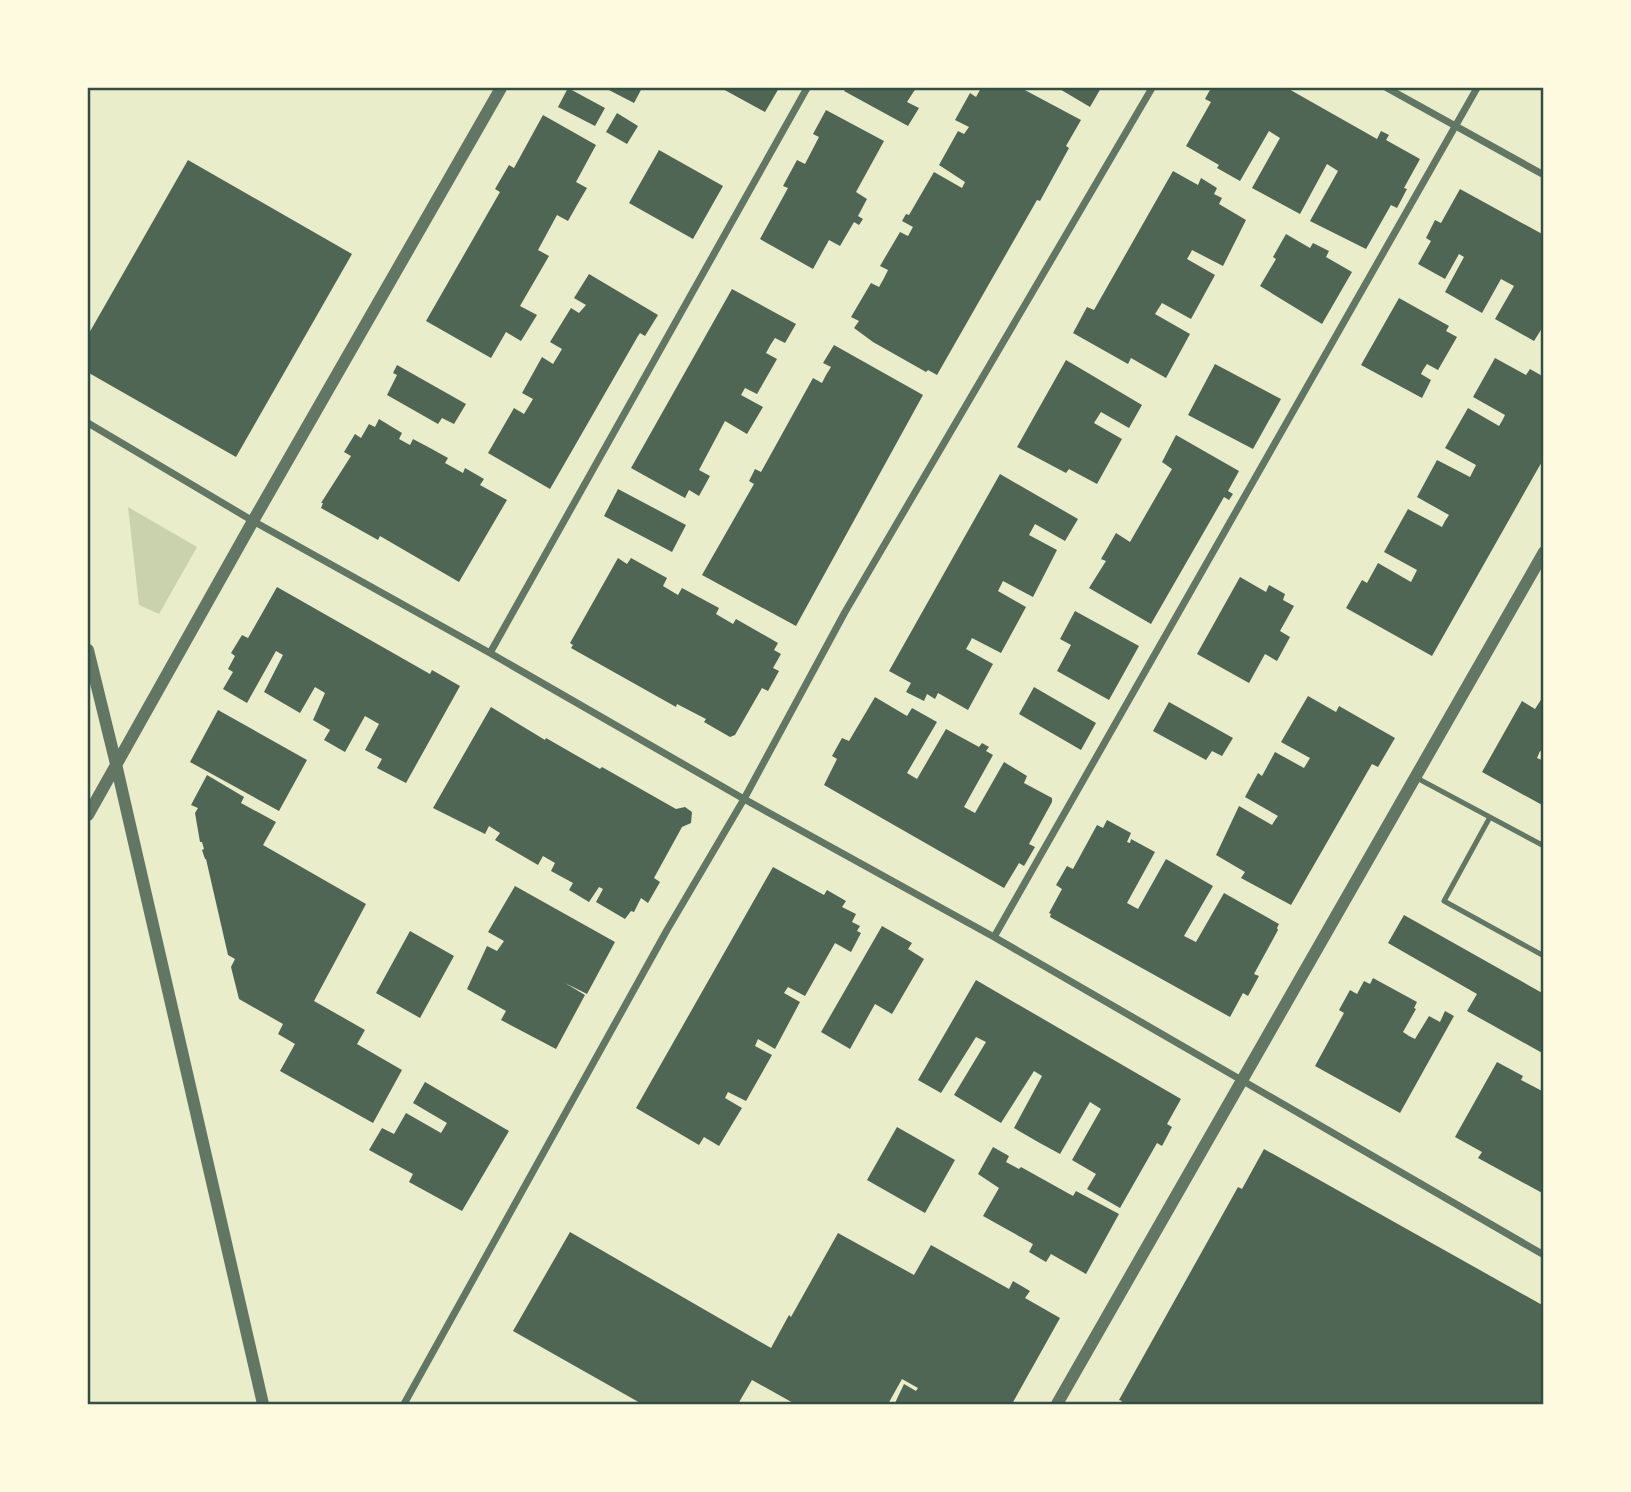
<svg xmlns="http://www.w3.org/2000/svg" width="1631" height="1492" font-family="'Source Sans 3',sans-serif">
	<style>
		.green { fill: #cad2ad }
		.building { fill: #4f6655 }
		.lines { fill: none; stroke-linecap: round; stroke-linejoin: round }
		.service { stroke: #617663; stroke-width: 5 }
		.minor { stroke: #617663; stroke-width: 7 }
		.tertiary { stroke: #617663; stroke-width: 12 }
		.neatline { fill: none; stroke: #344e41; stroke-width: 2.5 }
	</style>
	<rect width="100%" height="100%" fill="#e9edc9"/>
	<path class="green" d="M128 507 197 547 159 614 139 605Z"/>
	<path class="building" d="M568 88 605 108 595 126 558 107Z
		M605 88H642L634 103Z
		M721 88H779L765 112Z
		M846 88H916L907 102 919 108 908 126 844 91Z
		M981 88H1021L1081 120 1066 146 1069 148 1040 201 1037 200 937 375 928 370 926 372 873 342 854 328 859 321 851 317 871 283 879 287 883 280 888 270 880 266 900 232 908 236 913 227 902 221 906 214 909 215 934 172 962 188 965 182 939 165 958 131 964 134 969 127 955 120 970 93 976 97Z
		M1058 88H1101L1090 107Z
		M1211 88H1287L1377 139 1381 131 1389 135 1386 140 1420 159 1404 188 1407 189 1397 208 1391 205 1366 249 1310 221 1338 171 1327 164 1300 214 1252 188 1280 138 1269 131 1240 181 1217 168 1219 165 1186 146 1211 102 1205 99Z
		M826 110 884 141 856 192 867 199 858 216 863 219 859 225 854 222 840 246 829 240 813 269 760 239 788 188 783 186 797 160 805 164 819 137 813 134Z
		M617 113 638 126 627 144 606 132Z
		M543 115 596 145 576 182 587 188 577 205 568 221 557 215 538 250 549 256 520 306 537 315 521 341 506 332 491 358 426 321 500 192 495 189 509 165 514 168Z
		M659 150 723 186 693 239 629 203Z
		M188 160 352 254 236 457 89 373 88 367V335Z
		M1173 171 1198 185 1201 178 1217 188 1214 194 1222 198 1219 204 1246 220 1223 266 1192 250 1190 254 1187 259 1215 275 1191 319 1162 303 1155 314 1190 334 1166 378 1131 358 1128 364 1073 333 1087 307 1094 310Z
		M1460 189 1544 235V325L1534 341 1495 319 1514 286 1501 279 1482 313 1445 292 1464 257 1459 254 1445 279 1418 264 1431 241 1426 238 1435 220 1441 223Z
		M1286 234 1310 248 1313 243 1329 251 1326 257 1352 272 1322 324 1260 286 1276 259 1273 257Z
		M589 274 658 315 645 336 640 333 638 336 550 489 488 453 514 408 524 414 533 399 522 393 542 357 553 364 562 349 550 342 571 308 579 313 586 305 574 298Z
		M732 289 796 324 785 343 775 338 771 344 766 353 777 359 757 394 745 388 741 395 763 407 747 434 725 421 699 470 710 476 699 496 689 490 685 498 631 468Z
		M1399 298 1449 326 1446 331 1457 337 1438 370 1427 364 1423 370 1421 374 1431 380 1422 398 1361 365Z
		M834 345 923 395 796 626 702 575 754 484 749 481 755 469 761 472 813 378 822 383 826 375 831 367 823 363Z
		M1495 358 1526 375 1530 369 1544 377V458L1432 656 1346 608 1362 580 1367 583 1378 563 1411 582 1417 570 1384 552 1408 509 1442 527 1445 521 1449 515 1417 497 1437 460 1470 477 1476 465 1445 448 1468 408 1499 426 1502 421 1505 415 1473 397Z
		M1066 360 1142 405 1129 428 1101 412 1094 423 1122 439 1097 484 1069 469 1066 473 1017 447Z
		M1215 364 1281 399 1253 449 1188 415Z
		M397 365 466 404 454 424 442 418 438 424 387 395 397 375 393 373Z
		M379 419 402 433 399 439 410 445 413 439 430 448 448 458 445 463 463 473 465 468 484 479 480 485 507 500 459 582 380 536 378 540 321 508 323 503H321L351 456 344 452 355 434 361 438 369 424 375 427Z
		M1176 435 1239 471 1228 491 1233 494 1229 500 1224 497 1151 624 1089 588 1106 561 1101 559 1116 533 1130 542 1172 469 1162 462Z
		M1000 474 1078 519 1065 541 1035 524 1029 535 1057 550 1033 597 1003 581 998 591 1026 607 1001 653 972 638 970 642 966 649 993 664 968 710 938 693 935 699 927 694 924 701 906 692 911 683 889 671Z
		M618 489 686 525 672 552 604 516Z
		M618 558 627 564 631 558 667 578 663 586 678 595 682 588 719 608 716 614 733 624 736 619 778 643 774 650 781 654 773 668 779 671 768 691 762 688 735 735 730 737 704 722 706 719 704 718 677 704 676 707 571 648 573 645 570 643Z
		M1240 577 1266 592 1269 585 1285 594 1283 600 1294 606 1280 631 1290 637 1277 661 1265 654 1249 683 1197 654Z
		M277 587 430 674 432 670 460 686 406 783 377 768 382 759 365 750 379 724 365 716 345 752 324 740 330 730 313 720 325 693 315 687 300 713 264 692 283 655 276 651 247 703 223 689 233 672 228 669 235 656 231 653 242 635 248 638Z
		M1075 611 1139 646 1109 700 1057 671 1071 645 1060 639Z
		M1034 687 1096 723 1081 750 1019 714Z
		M1544 695V752L1540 751 1537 758 1544 761V806L1482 772 1522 701 1535 709Z
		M1308 696 1336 712 1339 706 1395 738 1378 767 1372 764 1291 905 1241 878 1245 872 1216 855 1239 806 1272 825 1275 820 1278 816 1245 797 1258 773 1262 776 1275 752 1304 768 1310 758 1281 742Z
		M875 697 907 716 912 708 937 722 907 773 917 779 946 729 979 747 982 743 989 747 986 751 993 755 964 807 975 813 1004 762 1027 776 1024 783 1052 798V802L1029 844 1035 847 1024 866 1019 863 1004 888 824 785 837 759 832 756 842 738 849 741Z
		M1169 702 1233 738 1222 756 1212 751 1206 760 1153 731Z
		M491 707 545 740 546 738 600 769 602 767 676 809 685 807 692 812 691 823 682 827 654 878 660 882 648 903 641 898 634 912 631 911 625 919 596 902 603 889 599 887 589 902 569 890 573 883 551 871 555 863 543 856 538 865 495 840 500 833 489 826 485 834 433 808Z
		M218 710 307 760 279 811 190 762Z
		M207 775 244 797 241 803 276 822 263 845 366 904 314 1001 365 1030 357 1044 402 1070 373 1123 280 1071 295 1044 278 1034 283 1024 239 999 231 967 235 959 228 955 206 859H205L202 850 204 849 202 842H200L195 813 198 808 191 805Z
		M1107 820 1131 833 1127 842 1130 843 1131 839 1155 852 1127 903 1138 909 1166 859 1213 886 1184 936 1196 942 1224 893 1279 924 1277 928 1278 930 1254 974 1259 976 1248 996 1243 993 1230 1017 1050 917 1051 914 1049 913 1062 889 1056 885 1067 866 1073 869 1097 825 1103 828Z
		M773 867 824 895 827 890 846 901 842 907 856 914 852 922 860 926 857 931 861 933 851 952 835 943 805 996 788 987 784 993 800 1002 775 1049 758 1039 755 1046 772 1055 746 1101 728 1092 725 1098 742 1108 719 1146 704 1137 699 1145 636 1108Z
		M515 886 615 942 587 994 565 983 585 995 556 1049 501 1020 506 1011 467 989 487 946 497 951 504 941 488 932Z
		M1404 915 1544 994V1054L1467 1011 1477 994 1388 943Z
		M882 926 912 943 908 949 924 959 892 1014 875 1004 850 1049 821 1032Z
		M410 931 454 956 420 1018 376 993Z
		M1373 978 1417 1002 1414 1008 1416 1009 1403 1032 1409 1036 1415 1039 1429 1016 1440 1022 1445 1011 1454 1016 1400 1113 1315 1066 1344 1013 1339 1010 1350 990 1357 994 1364 981 1370 984Z
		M976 980 1181 1099 1167 1124 1172 1127 1162 1146 1157 1143 1120 1208 1087 1189 1096 1174 1072 1160 1101 1109 1090 1102 1060 1154 1038 1142 1014 1128 1042 1076 1034 1071 1001 1123 954 1095 986 1042 976 1037 941 1093 918 1080Z
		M1497 1062 1523 1076 1521 1080 1544 1092V1194L1478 1158 1482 1152 1455 1137Z
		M425 1082 509 1131 462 1211 409 1182 413 1174 369 1150 382 1128 394 1134 406 1113 441 1133 447 1123 413 1103Z
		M897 1127 955 1160 925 1213 867 1180Z
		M993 1147 1009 1156 1006 1162 1019 1169 1021 1167 1073 1196 1076 1191 1119 1214 1086 1274 1051 1254 1046 1262 1029 1252 1033 1244 983 1216 999 1188 978 1174Z
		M1264 1149 1544 1306V1404H1120L1122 1401 1119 1400 1238 1187 1242 1189Z
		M570 1232 771 1348 789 1315 791 1317 838 1233 914 1275 931 1245 1009 1289 1013 1281 1030 1291 1025 1298 1060 1318 1012 1404H897L895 1403 904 1384 916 1391 918 1388 902 1379 888 1404H795L752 1380 738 1404H642L513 1331Z"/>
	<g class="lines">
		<path class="service" d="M1415 777 1544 846
			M1490 817 1444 901 1544 956"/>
		<path class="minor" d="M1387 88 1544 175
			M88 423 253 521 490 653 744 799 994 937 1544 1255
			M490 653 807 88
			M994 937 1477 88
			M404 1404 667 930 744 799 845 612 1152 88"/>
		<path class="tertiary" d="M88 650 116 764 263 1404
			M88 815 253 521 501 88
			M1057 1404 1544 552"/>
	</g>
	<rect width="1631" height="1492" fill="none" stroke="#fefae0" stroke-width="178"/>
	<rect x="89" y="89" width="1453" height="1314" class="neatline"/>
</svg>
